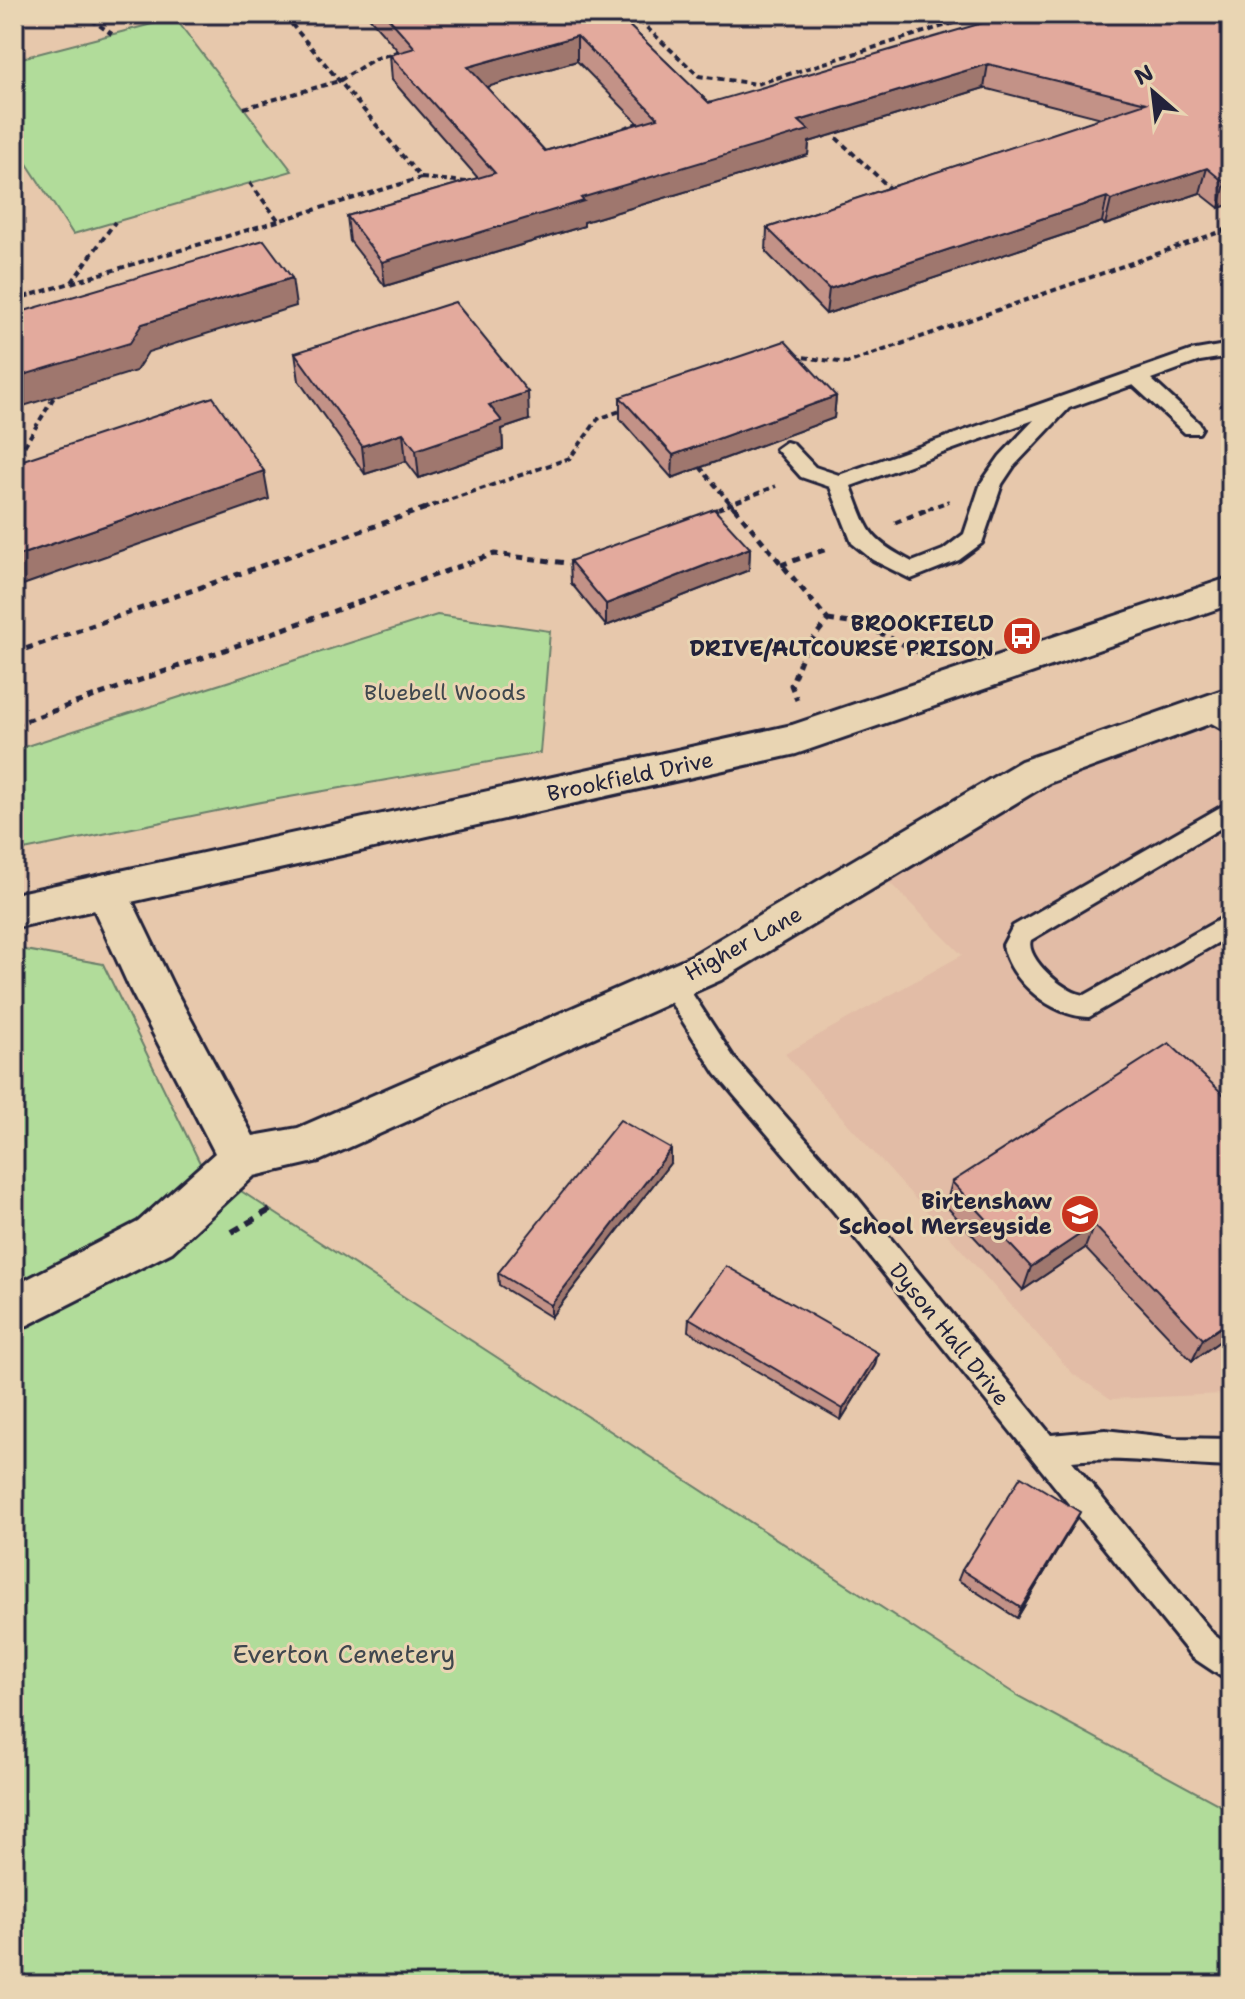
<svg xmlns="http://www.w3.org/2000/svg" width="1245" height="1999" font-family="'Shantell Sans',sans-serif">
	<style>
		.built { fill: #e2bca6 }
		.green { fill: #b1dc9a; stroke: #6a7f6a; stroke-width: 2 }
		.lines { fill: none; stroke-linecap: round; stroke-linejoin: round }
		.service-casing { stroke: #22223b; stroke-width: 6 }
		.minor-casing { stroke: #22223b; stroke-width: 6 }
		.tertiary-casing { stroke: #22223b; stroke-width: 6 }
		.path-far2 { stroke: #22223b; stroke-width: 4; stroke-dasharray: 6 4; stroke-linecap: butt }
		.path-far1 { stroke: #22223b; stroke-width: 5; stroke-dasharray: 7 6; stroke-linecap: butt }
		.path { stroke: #22223b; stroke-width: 6; stroke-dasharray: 10 7; stroke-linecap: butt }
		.service { fill: #e9d5b3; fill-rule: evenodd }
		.minor { fill: #e9d5b3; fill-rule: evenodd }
		.tertiary { fill: #e9d5b3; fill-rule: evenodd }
		.wall { fill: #c39287; stroke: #22223b; stroke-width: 2; fill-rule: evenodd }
		.shaded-wall { fill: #9f776e; stroke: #22223b; stroke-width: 2 }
		.building { fill: #e3aa9d; stroke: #22223b; stroke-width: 2; fill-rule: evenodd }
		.labels { text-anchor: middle; stroke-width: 6; stroke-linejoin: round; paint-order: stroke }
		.poi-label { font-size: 22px; font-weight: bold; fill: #22223b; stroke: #e9d5b3; text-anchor: end }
		.park-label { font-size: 22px; fill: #3f474e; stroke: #e9d5b3 }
		.street-label { font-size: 22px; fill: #22223b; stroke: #e9d5b3 }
		.near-park-label { font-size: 26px; fill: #3f474e; stroke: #e9d5b3 }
	</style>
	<rect width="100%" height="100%" fill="#e7c8ac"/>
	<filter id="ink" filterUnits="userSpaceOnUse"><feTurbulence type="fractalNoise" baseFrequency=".0125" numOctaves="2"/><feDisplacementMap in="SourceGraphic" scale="16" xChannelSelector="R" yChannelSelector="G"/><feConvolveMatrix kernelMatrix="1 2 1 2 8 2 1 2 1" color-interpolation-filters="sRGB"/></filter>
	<g filter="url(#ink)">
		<path class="built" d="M1231 720V1389L1224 1394 1111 1399 1073 1374 785 1054 962 955 886 879 1045 786Z"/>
		<path class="green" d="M175 18 292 171 73 234 14 144V60Z
			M437 615 550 631 540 753 261 802 14 852V750Z
			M14 948 103 964 201 1165 1018 1696 1231 1811V1985H14Z"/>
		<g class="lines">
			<defs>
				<path id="service" d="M1231 344V356L1200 361 1151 379 1199 423 1202 428 1199 433H1185L1133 385 1069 408 1014 466 1002 484 982 543 959 560 911 579 873 560 852 543 830 487 801 477 776 449 786 442 793 444 815 467 839 475 1190 351ZM1034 420 1000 456 981 483 964 534 943 550 912 562C867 538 869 533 851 486Z
					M1205 701 1231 714V734L1197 715 1193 709 1197 703Z
					M1231 801V822L1031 940C1024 958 1067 995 1085 995L1231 913V935L1089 1017C1053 1017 1009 981 1003 945L1013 926Z
					M671 972 680 975 734 1058 855 1195 1051 1435 1105 1430 1175 1438 1231 1439V1467C1178 1466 1125 1456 1072 1461L1214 1635 1231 1647V1683L1192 1657 835 1213 716 1074 658 982 662 975Z"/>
				<path id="minor" d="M1231 687V716L1049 783 721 980 319 1161 254 1176 172 1252 14 1332V1286L138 1222 215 1153 131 991 85 890 91 878 106 874 121 878 173 986 253 1136 298 1128 691 956 1021 761Z"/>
				<path id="tertiary" d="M1231 577V604L796 754 14 928V894L792 725Z"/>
			</defs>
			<use href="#service" class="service-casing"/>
			<use href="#minor" class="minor-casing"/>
			<use href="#tertiary" class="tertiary-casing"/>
			<path class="path-far2" d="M83 14 112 34
				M632 14 699 76 757 84 982 14
				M177 21 204 14
				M244 108 339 81 374 59 403 50
				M624 128 644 121
				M829 131 892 190
				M421 178 467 182
				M250 183 279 221
				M72 282 115 222
				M14 300 421 178 283 14
				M794 356 847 363 1231 228
				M14 463 54 397
				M700 467 735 509
				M423 509 570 458 598 419 626 409
				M718 509 776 486
				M928 509 949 501"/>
			<path class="path-far1" d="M734 507 828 620 805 649 791 685 797 700
				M711 512 723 507
				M895 523 933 507
				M781 565 830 548
				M828 620 864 625 927 656
				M14 653 429 507
				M14 725 494 554 575 564"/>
			<path class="path" d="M232 1232 270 1210"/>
			<use href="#service" class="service"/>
			<use href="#minor" class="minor"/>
			<use href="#tertiary" class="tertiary"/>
		</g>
		<path class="wall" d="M366 14H617L709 103 1231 14V204L1219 208 1200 193 1105 225 1102 222 826 314 766 252 767 228 1102 118 984 88 809 142 808 155 584 222V226L385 286 350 241 347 216 478 178 392 80 390 55 400 53ZM577 61 639 124 545 151 486 87Z
			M295 353 529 420 502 429 503 449 419 478 406 461 365 474 299 381Z
			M836 396 834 418 672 478 620 419V397Z
			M750 548 749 570 606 626 571 583 570 561Z
			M1224 1095 1231 1333 1192 1361 1085 1248 1023 1290 946 1206 952 1182Z
			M671 1162 551 1317 499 1285 498 1273Z
			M689 1318 875 1365 841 1420 688 1331Z
			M1074 1523 1017 1618 958 1580 962 1570Z"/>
		<path class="shaded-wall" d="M577 36V61L470 92 468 67Z
			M988 64 984 88 809 142 808 155 584 222V226L385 286 382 262 799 121Z
			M1207 168 1200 193 1105 225 1111 200Z
			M1231 181V204L1219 208 1225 183Z
			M1107 197 1102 222 826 314 829 289Z
			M292 278 296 306 148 352 136 371 14 409V378L142 324Z
			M528 392 529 420 502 429 503 449 419 478 416 450 489 405Z
			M836 396 834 418 672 478 673 455Z
			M403 433 406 461 365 474 362 446Z
			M264 471 269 499 14 588V557Z
			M750 548 749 570 606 626V604Z
			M671 1149V1162L551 1317V1305Z
			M1094 1225 1085 1248 1023 1290 1031 1267Z
			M1231 1320V1333L1192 1361 1203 1339Z
			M878 1353 875 1365 841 1420 843 1409Z
			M1080 1512 1074 1523 1017 1618 1021 1608Z"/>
		<path class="building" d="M385 14H617L709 103 1013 14H1231V181L1225 183 1207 168 1111 200 1107 197 829 289 767 228 1146 103 988 64 799 121 809 130 581 198 584 201 382 262 347 216 495 173 390 55 415 48ZM577 36 658 118 545 151 468 67Z
			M264 240 292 278 142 324 130 343 14 378V314Z
			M455 302 528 392 489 405 502 421 416 450 403 433 362 446 295 353Z
			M785 341 836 396 673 455 620 397Z
			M213 397 264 471 14 557V463Z
			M714 509 750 548 606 604 570 561Z
			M1169 1043 1224 1095 1231 1090V1320L1203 1339 1094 1225 1031 1267 952 1182Z
			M620 1120 671 1149 551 1305 498 1273Z
			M726 1266 878 1353 843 1409 689 1318Z
			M1021 1476 1080 1512 1021 1608 962 1570Z"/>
	</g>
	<defs>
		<symbol id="bus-disc" viewBox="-11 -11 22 22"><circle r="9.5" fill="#c8321e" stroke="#e9d5b3"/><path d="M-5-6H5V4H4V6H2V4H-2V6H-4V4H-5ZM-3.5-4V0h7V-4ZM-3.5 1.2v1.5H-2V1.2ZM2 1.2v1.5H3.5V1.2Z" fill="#fff"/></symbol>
		<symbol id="school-disc" viewBox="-11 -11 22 22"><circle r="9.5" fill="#c8321e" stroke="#e9d5b3"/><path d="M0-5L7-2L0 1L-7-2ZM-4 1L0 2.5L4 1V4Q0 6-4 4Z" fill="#fff"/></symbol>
	</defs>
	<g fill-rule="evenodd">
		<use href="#bus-disc" x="1000" y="614" width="44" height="44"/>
		<use href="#school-disc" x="1058" y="1192" width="44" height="44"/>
	</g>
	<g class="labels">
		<g class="poi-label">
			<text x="994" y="631">BROOKFIELD<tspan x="994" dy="25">DRIVE/ALTCOURSE PRISON</tspan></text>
			<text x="1052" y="1209">Birtenshaw<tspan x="1052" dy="25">School Merseyside</tspan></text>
		</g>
		<g class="park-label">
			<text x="445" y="700">Bluebell Woods</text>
		</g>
		<g class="street-label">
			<text transform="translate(630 776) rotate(-12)" y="8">Brookfield Drive</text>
			<text transform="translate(743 943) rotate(-29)" y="8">Higher Lane</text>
			<text transform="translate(950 1334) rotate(51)" y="8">Dyson Hall Drive</text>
		</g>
		<g class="near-park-label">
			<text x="344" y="1663">Everton Cemetery</text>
		</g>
	</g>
	<rect width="1245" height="1999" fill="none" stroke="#e9d5b3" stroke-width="48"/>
	<rect x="24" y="24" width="1197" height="1951" fill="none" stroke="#22223b" stroke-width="3" filter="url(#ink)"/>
	<g transform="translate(1153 92) rotate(332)" stroke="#e9d5b3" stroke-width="6" paint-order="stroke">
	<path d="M0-6L14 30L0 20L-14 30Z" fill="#22223b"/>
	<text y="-12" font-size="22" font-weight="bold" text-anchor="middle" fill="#22223b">N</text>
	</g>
</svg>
